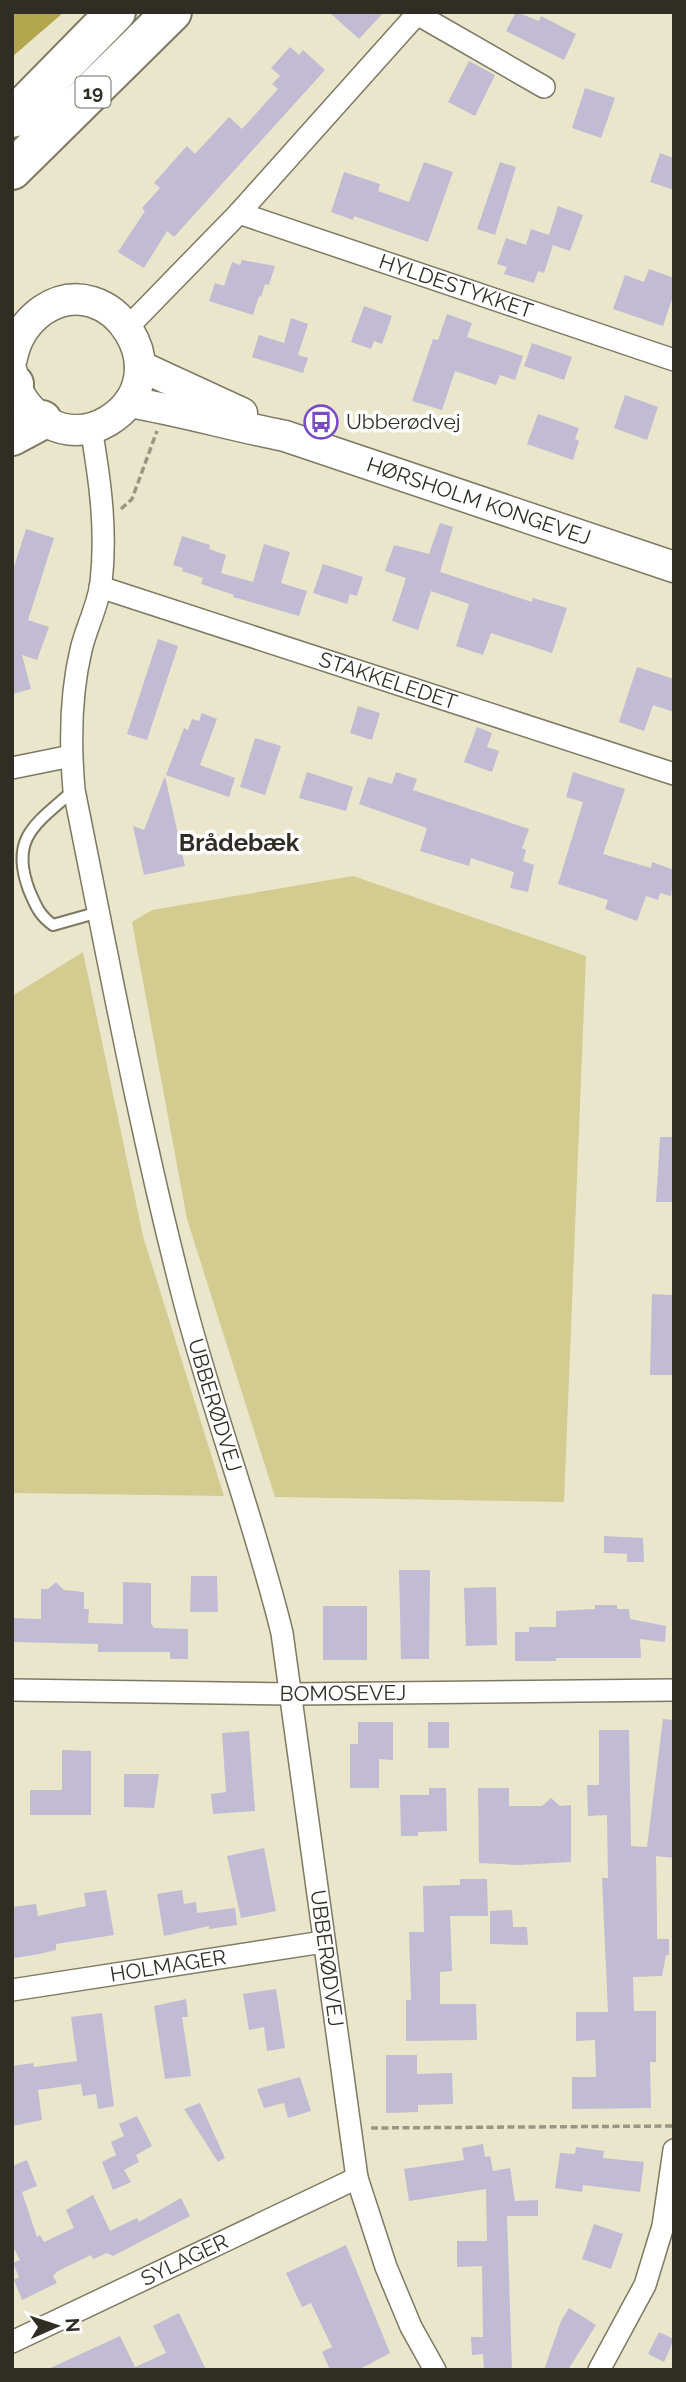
<svg xmlns="http://www.w3.org/2000/svg" width="686" height="2382" font-family="Raleway,sans-serif">
	<style>
		.green { fill: #d4cb90 }
		.forest { fill: #b3a64d }
		.building { fill: #c1bbd4 }
		.lines { fill: none; stroke-linecap: round; stroke-linejoin: round }
		.lane-casing { stroke: #7d7962; stroke-width: 14 }
		.street-casing { stroke: #7d7962; stroke-width: 24 }
		.secondary-casing { stroke: #7d7962; stroke-width: 33 }
		.highway-casing { stroke: #7d7962; stroke-width: 42 }
		.path { stroke: #999683; stroke-width: 3.5; stroke-dasharray: 7 3.5; stroke-linecap: butt }
		.lane { stroke: #fff; stroke-width: 10 }
		.street { stroke: #fff; stroke-width: 21 }
		.secondary { stroke: #fff; stroke-width: 30 }
		.highway { stroke: #fff; stroke-width: 38 }
		.labels { text-anchor: middle; stroke-width: 7; stroke-linejoin: round; paint-order: stroke }
		.shield { fill: #fff; stroke: #6e6d66; stroke-width: 2 }
		.shield-label { font-size: 19px; font-weight: bold; fill: #302e24 }
		.street-label { font-size: 21px; fill: #302e24; stroke: #fff }
		.poi-label { font-size: 21px; fill: #302e24; stroke: #fff; text-anchor: start }
		.quarter-label { font-size: 24px; font-weight: bold; fill: #302e24; stroke: #fff }
	</style>
	<rect width="100%" height="100%" fill="#eae6cc"/>
	<path class="green" d="M353 876 586 956 564 1502 275 1497 187 1219 132 922 152 910Z
		M83 952 143 1236 224 1496 12 1493V996Z"/>
	<path class="forest" d="M12 12H64L12 57Z"/>
	<path class="building" d="M329 12H384L359 39Z
		M516 12 539 21 541 16 576 34 564 60 506 31Z
		M290 47 299 55 303 50 325 70 174 237 167 231 144 268 118 252 145 211 142 208 160 188 154 183 187 146 195 154 229 117 242 129 278 89 272 84 280 76 271 68Z
		M469 61 495 75 475 116 448 102Z
		M585 88 615 98 601 138 572 128Z
		M660 153 674 158V190L650 182Z
		M424 162 453 172 428 242 354 216 353 220 331 212 344 172 380 184 378 191 409 202Z
		M500 162 516 167 495 235 477 229Z
		M558 206 583 215 570 251 553 245 544 273 538 271 534 283 504 274 507 267 497 264 506 238 526 245 531 229 549 235Z
		M242 260 275 266 269 285 265 284 261 297 259 296 253 315 209 301 215 283 224 286 232 262 240 265Z
		M649 269 674 278V293L663 326 613 309 625 275 644 282Z
		M364 306 392 316 382 344 374 341 371 349 351 342Z
		M447 314 472 323 467 337 523 356 515 380 500 375 496 385 455 371 442 410 412 401 433 339 438 340Z
		M291 318 308 324 298 355 308 358 303 373 252 357 259 335 284 343Z
		M532 343 572 357 564 380 524 366Z
		M625 395 658 407 647 440 614 428Z
		M538 414 579 428 575 439 579 441 573 460 527 444Z
		M440 523 453 527 440 572 532 602 533 598 567 608 552 653 491 633 483 655 456 646 469 604 431 591 418 630 392 621 406 578 385 571 394 545 429 554Z
		M26 529 54 538 28 620 49 627 37 660 22 655 31 689 12 694V573Z
		M182 536 210 545 209 549 226 555 221 573 253 582 264 544 290 552 281 583 307 591 299 616 233 597 234 595 201 584 203 578 182 571 183 568 173 565Z
		M323 564 363 577 357 596 350 594 347 604 313 593Z
		M158 639 178 646 147 740 127 734Z
		M637 667 674 679V712L653 705 644 731 619 722Z
		M358 706 380 713 372 740 350 733Z
		M202 713 217 719 200 765 235 778 229 797 166 775 184 728 188 730 192 719 199 721Z
		M477 727 492 733 487 747 499 751 492 772 464 762Z
		M255 738 281 746 265 795 240 787Z
		M307 772 353 787 346 811 299 798Z
		M396 772 417 779 413 790 529 829 522 848 526 850 523 861 534 865 528 892 510 888 514 872 471 858 469 866 420 851 427 828 359 804 368 777 392 784Z
		M573 772 625 789 603 854 651 868 652 862 674 870 671 896 660 893 658 900 646 896 637 921 605 909 608 900 558 884 583 802 566 797Z
		M165 776 185 866 144 875 133 826 144 830Z
		M660 1137H674V1202H656Z
		M652 1294 674 1295V1375H650Z
		M604 1536 643 1538 644 1562H627V1554L604 1553Z
		M399 1570H430L429 1659H401Z
		M191 1576H217L218 1612H190Z
		M56 1582 64 1590 84 1592V1609H89L88 1623 123 1624V1582L151 1583V1624L154 1628 188 1629V1659H170V1652H98V1644L12 1642V1618L41 1619V1589H48Z
		M496 1587 497 1645 466 1646 464 1588Z
		M595 1605H617V1609H629L630 1619 666 1626 665 1642 640 1639 641 1658H556V1661H515V1632H529V1627H556V1611L595 1609Z
		M323 1606H367V1660H323Z
		M663 1719 674 1720V1858L656 1856 657 1925V1939H669V1955H666L662 1976 633 1977 634 2011H656V2062H650L651 2108 572 2109V2077H596L595 2040 576 2041V2012H608L602 1878H608L607 1815 588 1816 587 1785H599V1730H629L631 1846 647 1847Z
		M358 1722H393V1760L379 1759V1788H350V1744H358Z
		M428 1722H449V1748H428Z
		M249 1731 255 1811 213 1814 211 1794 226 1792 222 1733Z
		M62 1750 91 1751V1815H30V1790H62Z
		M124 1774H159L154 1808 124 1807Z
		M429 1788H446L447 1831 418 1832V1836H401L400 1795H429Z
		M478 1788H509V1806H542L551 1798 560 1806 571 1805V1862L518 1865 479 1863Z
		M264 1848 276 1911 241 1918 227 1856Z
		M460 1879H487L488 1916H450L452 1971 440 1972V2004H476L477 2040 406 2041V2000H411L409 1932H424L423 1886 460 1885Z
		M106 1890 114 1935 56 1944V1950L39 1954 15 1958 12 1954V1907L36 1904 38 1916 86 1906 84 1893Z
		M182 1890 184 1904 196 1902 197 1913 235 1908 237 1925 209 1929V1926L164 1936 157 1894Z
		M512 1910 513 1927H527L528 1945 490 1944V1911Z
		M276 1989 285 2048 267 2051 264 2027 249 2030 243 1994Z
		M186 1999 188 2017H182L191 2076 165 2079 154 2006Z
		M102 2013 114 2106 98 2109 96 2094 83 2096 81 2084 38 2090 42 2120 12 2126V2066L33 2063 34 2067 77 2061 71 2017Z
		M386 2055H417V2074L452 2073 453 2104 418 2105V2112L386 2113Z
		M300 2077 311 2111 288 2118 284 2103 264 2108 257 2089Z
		M200 2103 225 2158 218 2162 184 2109Z
		M137 2116 152 2146 136 2155 139 2162 124 2170 131 2182 113 2190 102 2162 116 2155 111 2142 124 2136 119 2124Z
		M483 2144 485 2157 490 2156 493 2171 510 2168 515 2201 538 2200V2216H507L512 2370H484L483 2354 472 2355 471 2337H483L482 2266 457 2267V2241H487L486 2189 409 2201 404 2169 464 2160 462 2148Z
		M576 2147 604 2151 603 2158 644 2162 640 2192 583 2185 582 2192 555 2188 560 2153 575 2154Z
		M27 2160 37 2186 22 2192 37 2237 40 2235 44 2242 74 2228 66 2210 93 2195 110 2231 137 2218 139 2222 181 2198 190 2216 113 2256 107 2253 93 2259 91 2255 58 2271 53 2276 57 2283 22 2300 14 2280 19 2277 13 2263 20 2260 12 2244V2166Z
		M594 2224 623 2234 611 2269 582 2259Z
		M346 2245 390 2353 358 2370H330L322 2352 332 2347 311 2303 302 2307 286 2273Z
		M569 2308 596 2325 568 2370H544L561 2321Z
		M179 2313 206 2370H46L120 2336 135 2367 166 2353 153 2326Z
		M659 2332 674 2339 664 2362 648 2354Z"/>
	<g class="lines">
		<defs>
			<path id="lane" d="M74 790C37 823 9 837 29 890 36 906 39 915 53 925L99 912"/>
			<g id="street">
				<path id="s1" d="M239 213 674 360"/>
				<path d="M128 327 239 213 417 14 544 87"/>
				<path id="s2" d="M91 428C100 480 107 530 101 583 98 606 86 628 81 650 70 696 70 744 74 790 109 963 141 1137 186 1308 215 1417 255 1523 282 1633L357 2178 386 2267 411 2327 435 2370"/>
				<path id="s3" d="M100 587 674 774"/>
				<path d="M12 768 71 756"/>
				<path id="s4" d="M12 1690 292 1694 674 1690"/>
				<path id="s5" d="M12 1990 323 1942"/>
				<path id="s6" d="M12 2342 357 2178"/>
				<path d="M599 2370 645 2285 663 2226 674 2150"/>
			</g>
			<g id="secondary">
				<path d="M12 358C16 337 26 322 43 310 111 265 183 376 108 421 67 446 19 416 12 372"/>
				<path d="M140 366 242 413"/>
				<path id="s7" d="M129 402C182 411 233 426 285 436L674 567"/>
			</g>
			<path id="highway" d="M12 118 116 12
				M12 170 172 12
				M12 387 14 384
				M12 436 42 420"/>
		</defs>
		<use href="#lane" class="lane-casing"/>
		<use href="#street" class="street-casing"/>
		<use href="#secondary" class="secondary-casing"/>
		<use href="#highway" class="highway-casing"/>
		<path class="path" d="M121 509 132 499 157 431
			M371 2128 674 2126"/>
		<use href="#lane" class="lane"/>
		<use href="#street" class="street"/>
		<use href="#secondary" class="secondary"/>
		<use href="#highway" class="highway"/>
	</g>
	<defs>
		<symbol id="bus-ring" viewBox="-11 -11 22 22"><circle r="9.5" fill="#fff" stroke="#794cc4" stroke-width="1.5"/><path d="M-5-6H5V4H4V6H2V4H-2V6H-4V4H-5ZM-3.5-4V0h7V-4ZM-3.5 1.2v1.5H-2V1.2ZM2 1.2v1.5H3.5V1.2Z" fill="#794cc4"/></symbol>
	</defs>
	<g fill-rule="evenodd">
		<use href="#bus-ring" x="302" y="403" width="38" height="38"/>
	</g>
	<g class="labels">
		<rect class="shield" x="75.5" y="76.5" width="35" height="31" rx="5"/>
		<g class="shield-label">
			<text x="93" y="99">19</text>
		</g>
		<g class="street-label">
			<text dy="7" stroke="none"><textPath href="#s1" startOffset="229">HYLDESTYKKET</textPath></text>
			<text dy="7" stroke="none"><textPath href="#s7" startOffset="364">HØRSHOLM KONGEVEJ</textPath></text>
			<text dy="7" stroke="none"><textPath href="#s3" startOffset="303">STAKKELEDET</textPath></text>
			<text dy="7" stroke="none"><textPath href="#s2" startOffset="998">UBBERØDVEJ</textPath></text>
			<text dy="7" stroke="none"><textPath href="#s4" startOffset="331">BOMOSEVEJ</textPath></text>
			<text dy="7" stroke="none"><textPath href="#s2" startOffset="1564">UBBERØDVEJ</textPath></text>
			<text dy="7" stroke="none"><textPath href="#s5" startOffset="158">HOLMAGER</textPath></text>
			<text dy="7" stroke="none"><textPath href="#s6" startOffset="191">SYLAGER</textPath></text>
		</g>
		<g class="poi-label">
			<text x="346" y="429">Ubberødvej</text>
		</g>
		<g class="quarter-label">
			<text x="239" y="851">Brådebæk</text>
		</g>
	</g>
	<rect width="686" height="2382" fill="none" stroke="#302e24" stroke-width="28"/>
	<g transform="translate(56 2326) rotate(87)" stroke="#ffffff" stroke-width="5" paint-order="stroke">
	<path d="M0-5L12 26L0 18L-12 26Z" fill="#302e24"/>
	<text y="-10" font-size="19" font-weight="bold" text-anchor="middle" fill="#302e24">N</text>
	</g>
</svg>
